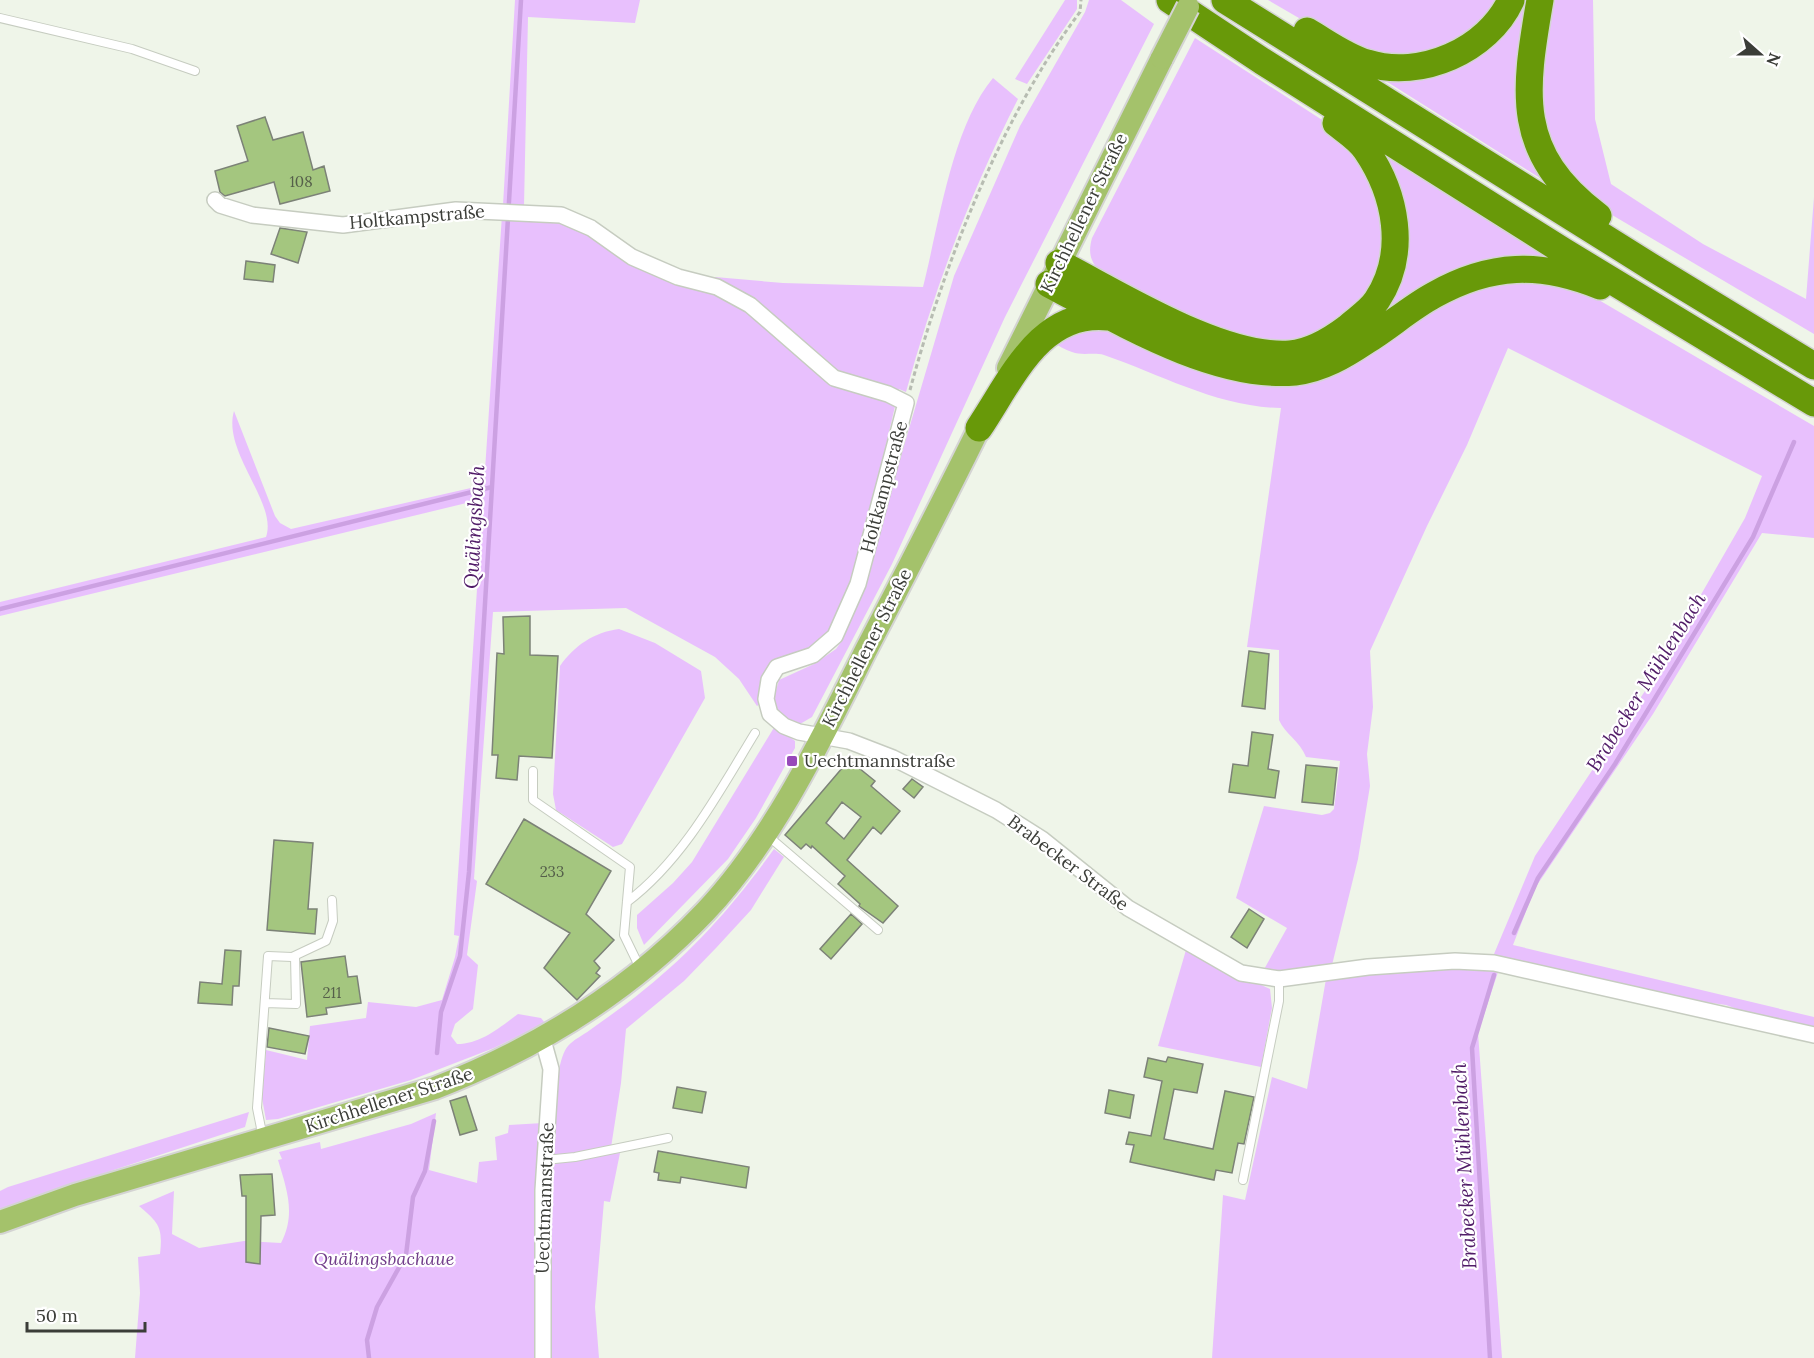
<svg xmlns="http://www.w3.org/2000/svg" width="1814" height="1358" font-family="Lora,serif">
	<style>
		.green { fill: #e8c0fd }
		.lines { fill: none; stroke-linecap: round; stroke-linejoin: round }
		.stream { stroke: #cca1e2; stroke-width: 4.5 }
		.building { fill: #a4c67f; stroke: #7c8277; stroke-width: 1.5; fill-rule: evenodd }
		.service-casing { stroke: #c6ccc0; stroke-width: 10 }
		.minor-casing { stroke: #c6ccc0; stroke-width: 18 }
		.primary-casing { stroke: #d4d4d3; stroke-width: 26 }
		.motorway-casing { stroke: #d4d4d3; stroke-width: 30 }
		.path { stroke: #b7bcb2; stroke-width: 3; stroke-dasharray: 4.5 3; stroke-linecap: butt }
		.service { stroke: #fff; stroke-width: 8 }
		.minor { stroke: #fff; stroke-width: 15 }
		.primary { stroke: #a4c26b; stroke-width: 22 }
		.motorway { stroke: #689909; stroke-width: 27 }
		.primary-bridge-casing { stroke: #d4d4d3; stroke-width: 26; stroke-linecap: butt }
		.primary-bridge { stroke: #a4c26b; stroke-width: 22 }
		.poi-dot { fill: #9749ba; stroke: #fff; stroke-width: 2 }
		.labels { text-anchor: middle; stroke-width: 4.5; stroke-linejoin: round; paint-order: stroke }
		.number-label { font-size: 15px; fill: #555f4a }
		.street-label { font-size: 18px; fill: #3b3d38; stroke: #fff }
		.poi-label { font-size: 18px; fill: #3b3d38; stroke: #fff; text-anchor: start }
		.park-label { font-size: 18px; font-style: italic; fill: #713c8a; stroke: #fff }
		.water-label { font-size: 20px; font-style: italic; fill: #511c68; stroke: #fff }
	</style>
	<rect width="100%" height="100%" fill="#eff5e9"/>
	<path class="green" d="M515 0H640L635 23 528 17 524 206 503 205Z
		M1065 0H1077V9L1027 84 1015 79Z
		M1089 0H1121L1154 24 1005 317 892 564 812 717 800 724C785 722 779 714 773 701L779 680 814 664 836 649 843 639 860 595 954 276 1020 126 1085 12Z
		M1268 0H1501L1456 46 1396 60 1342 43Z
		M1523 0H1531L1544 177 1540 178 1381 78 1409 77Z
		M1549 0H1593L1595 119 1611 184 1703 244 1806 299 1814 197V334L1607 212 1557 163 1538 103Z
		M1195 38 1333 127 1368 163 1390 234 1371 294 1308 343 1229 340 1106 277C1092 265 1087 256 1092 238Z
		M993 78 1018 99C970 193 934 290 906 392L899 389 856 575 827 638 816 645 779 658 764 673 760 683V704L757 706 739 679 715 657 626 608 493 612 474 879 477 881 467 955 478 965 473 1009 455 1024 451 1036 457 1044C481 1044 500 1027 518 1014L541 1018 545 1023 494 1048 411 1080 278 1119 266 1120 262 1098 266 1050 307 1060 310 1026 366 1018 368 1002 416 1007 442 1000 455 957 459 936 454 935 483 499 0 616V602L266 537C278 503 222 452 234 411L275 516 280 523 291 529 484 485 502 215 563 222 727 299 769 326 772 314 760 304 716 281 715 277 783 283 923 287C939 224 952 127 993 78Z
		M1388 158 1546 257 1545 261 1364 329 1382 309 1384 162Z
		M1510 280 1560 284 1592 296 1814 426V538L1762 533 1653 714 1535 888 1513 945 1814 1017V1029L1756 1016 1726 1005 1669 997 1496 957 1494 954 1535 856 1649 685 1745 518 1762 476 1508 348 1467 445 1427 526 1370 651 1373 707 1367 754 1370 786 1358 859 1332 965 1276 974 1262 973 1287 928 1236 898 1264 806 1322 815 1330 813 1334 809 1340 761 1306 757C1300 741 1285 734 1279 720V650L1247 647 1281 408C1218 407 1162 375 1104 355 1094 352 1082 356 1072 352 1065 350 1058 345 1052 342 1058 337 1068 329 1076 328 1122 324 1164 359 1206 373 1236 383 1266 387 1298 383L1460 294Z
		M619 629 655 643 701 671 705 698 622 844 613 847 556 810 553 794 560 666C574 646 594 632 619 629Z
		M775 726 795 741V748L756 818 728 859 644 945 637 928V915L673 883 692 862Z
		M774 849 784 857 751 910 716 948 684 981 626 1029 621 1083 610 1154 620 1153 610 1202 604 1201 595 1307 599 1358H549C549 1309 543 1073 568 1046 573 1040 583 1035 590 1030 608 1017 627 1004 645 989 697 947 735 903 774 849Z
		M1186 950 1270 989 1272 1008 1261 1067 1158 1046Z
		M1426 967 1499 969 1478 1033 1502 1358H1212L1223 1195 1245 1200 1272 1077 1307 1089 1326 979Z
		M249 1112 245 1127 65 1186 0 1211V1191L8 1187Z
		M436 1113 429 1170 477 1183 479 1162 497 1160 495 1137 508 1133 509 1125 543 1123 537 1358H135L140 1293 138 1257 160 1254C163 1227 159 1223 139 1206L174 1191 172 1234 199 1248 244 1241 281 1243C296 1214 287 1190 278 1160L282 1159 279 1152 320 1142 321 1149 411 1124Z"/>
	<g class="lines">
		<path class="stream" d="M0 609 492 487
			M1514 933 1538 878 1615 764 1753 537 1794 442
			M437 1053 441 1012 460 956 469 872 521 0
			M369 1358 367 1340 377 1307 406 1255 413 1197 425 1171 434 1121
			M1490 1358 1472 1048 1494 975"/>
	</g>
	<path class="building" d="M265 117 273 140 303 132 313 170 324 166 330 191 280 204 274 182 225 196 220 192 215 171 248 161 237 126Z
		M280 228 307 232 298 263 271 254Z
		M246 261 275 265 273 282 244 279Z
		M530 616V655L558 656 552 758 519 756 517 780 496 778 498 755H492L497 653 504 654 503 617Z
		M1249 651 1269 654 1265 709 1242 706Z
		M1252 732 1273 735 1268 769 1279 771 1275 798 1229 792 1233 764 1248 766Z
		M849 760 875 781 871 786 900 811 881 834 873 827 847 860 898 906 883 923 859 906 860 904 838 884 845 876 812 846 811 848 806 844 801 849 785 835ZM842 802 861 817 844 839 826 823Z
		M1306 765 1337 768 1333 805 1302 802Z
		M912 779 923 787 914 798 903 789Z
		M524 819 611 871 586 914 614 940 594 961 600 968 596 973 600 976 577 1000 544 968 570 933 486 884Z
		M274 840 313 843 308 909H317L315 934 267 930Z
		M1249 909 1264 919 1247 948 1231 937Z
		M851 914 862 924 831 959 820 949Z
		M225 950 241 951 239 986H233L232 1005 198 1003 200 982 222 984Z
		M345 956 348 977 357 976 361 1003 326 1008 327 1014 307 1017 301 962Z
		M269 1028 309 1036 305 1054 267 1047Z
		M1168 1057 1203 1064 1197 1093 1174 1089 1164 1139 1213 1149 1225 1091 1254 1097 1244 1144 1238 1143 1232 1173 1216 1170 1214 1180 1130 1162 1134 1145 1126 1144 1129 1132 1151 1136 1162 1081 1144 1077 1148 1058 1166 1062Z
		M677 1087 706 1092 702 1113 673 1108Z
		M1109 1090 1134 1095 1130 1118 1105 1113Z
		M466 1096 477 1130 460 1135 450 1101Z
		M658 1151 749 1167 746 1188 681 1177 680 1183 658 1180 659 1173 654 1172Z
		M272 1174 275 1215 261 1216 260 1264 246 1262V1196H242L240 1175Z"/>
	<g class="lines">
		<defs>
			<path id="service" d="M0 18 132 49 195 71
				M533 771V800L630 867 624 935 640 968
				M768 836 878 930
				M627 902C683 860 719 792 755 733
				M265 1003 296 1004 295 956
				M263 1138 257 1108 268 956 292 957 326 941 333 921 332 900
				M545 1160 575 1157 668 1138
				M1243 1180 1279 1001V979"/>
			<path id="minor" d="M215 200 220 205 252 215 343 225 456 210 561 215 591 228 632 257 678 277 717 287 750 305 834 378 888 394 906 403 858 584 835 636 813 655 777 667 769 680 766 699 770 714 784 726 799 732 849 741 893 758 996 810 1042 839 1128 908 1241 973 1279 979 1368 967 1455 961 1494 963 1814 1035
				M543 1040 551 1069 543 1190V1358"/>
			<path id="primary" d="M1008 368 1162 58
				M0 1222 75 1195 435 1088C538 1048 629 992 705 912 774 839 822 738 866 650 907 571 948 492 987 412"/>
			<path id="motorway" d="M1170 0 1262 61 1563 251 1814 403
				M1225 0 1653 268 1814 366
				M1540 0C1524 93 1514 153 1598 216
				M1307 31C1326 42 1346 57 1367 63 1421 80 1488 50 1511 0
				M1059 263C1121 295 1222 359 1290 354 1311 352 1331 340 1347 328 1357 319 1370 311 1377 300 1408 253 1396 194 1366 150 1359 139 1346 131 1336 123
				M1049 284C1119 321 1214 379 1295 372 1322 369 1345 355 1366 341 1389 327 1410 308 1434 295 1491 263 1540 262 1600 286
				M979 428C1012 379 1040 309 1109 317"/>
		</defs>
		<use href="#service" class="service-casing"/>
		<use href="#minor" class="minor-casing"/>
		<use href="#primary" class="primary-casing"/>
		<use href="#motorway" class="motorway-casing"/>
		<path class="path" d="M910 390C944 264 1001 117 1080 12L1081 0"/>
		<use href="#service" class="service"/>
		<use href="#minor" class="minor"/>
		<use href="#primary" class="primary"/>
		<use href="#motorway" class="motorway"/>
		<defs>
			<path id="primary-bridge" d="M1162 58 1188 7"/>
		</defs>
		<use href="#primary-bridge" class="primary-bridge-casing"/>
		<use href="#primary-bridge" class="primary-bridge"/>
	</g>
	<rect class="poi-dot" x="786" y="755" width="12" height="12" rx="3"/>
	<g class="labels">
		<g class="number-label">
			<text x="301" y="187">108</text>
			<text x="552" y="877">233</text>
			<text x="332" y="998">211</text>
		</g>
		<g class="street-label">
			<text transform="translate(1084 213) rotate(-64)" y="6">Kirchhellener Straße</text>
			<text transform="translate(417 217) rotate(-5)" y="6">Holtkampstraße</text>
			<text transform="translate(884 487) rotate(-75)" y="6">Holtkampstraße</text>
			<text transform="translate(867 648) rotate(-63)" y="6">Kirchhellener Straße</text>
			<text transform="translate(1068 863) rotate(37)" y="6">Brabecker Straße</text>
			<text transform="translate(389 1100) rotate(-18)" y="6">Kirchhellener Straße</text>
			<text transform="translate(545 1198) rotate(-88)" y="6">Uechtmannstraße</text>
		</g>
		<g class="poi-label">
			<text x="804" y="767">Uechtmannstraße</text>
		</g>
		<g class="park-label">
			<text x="384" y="1265">Quälingsbachaue</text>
		</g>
		<g class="water-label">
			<text transform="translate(474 527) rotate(-87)" y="7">Quälingsbach</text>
			<text transform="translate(1646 682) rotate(-58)" y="7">Brabecker Mühlenbach</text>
			<text transform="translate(1464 1166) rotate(-93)" y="7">Brabecker Mühlenbach</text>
		</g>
	</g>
	<g transform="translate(1760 54) rotate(111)" stroke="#ffffff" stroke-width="4.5" paint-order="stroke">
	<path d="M0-4.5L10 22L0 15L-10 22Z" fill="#3b3d38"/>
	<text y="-9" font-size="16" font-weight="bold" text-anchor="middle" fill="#3b3d38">N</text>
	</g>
	<path d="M27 1322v9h118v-9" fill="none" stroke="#3b3d38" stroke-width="3"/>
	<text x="36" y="1322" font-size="18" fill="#3b3d38" stroke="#ffffff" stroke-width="4.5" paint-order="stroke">50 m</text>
</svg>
